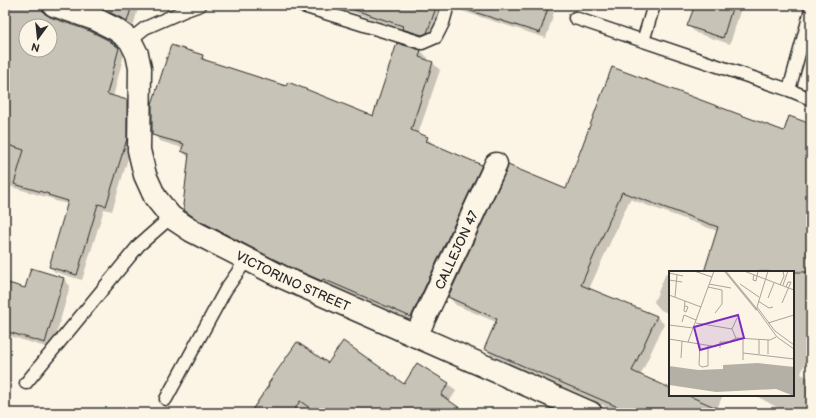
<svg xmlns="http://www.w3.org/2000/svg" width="816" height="418" font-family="'Balsamiq Sans',sans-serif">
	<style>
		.shadow { fill: #0003; fill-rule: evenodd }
		.building { fill: #c8c3b7; stroke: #2b2b2b; fill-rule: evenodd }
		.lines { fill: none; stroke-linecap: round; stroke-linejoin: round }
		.service-casing { stroke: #2b2b2b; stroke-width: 15 }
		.minor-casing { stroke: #2b2b2b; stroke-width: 25 }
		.service { stroke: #fcf5e5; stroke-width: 12 }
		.minor { stroke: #fcf5e5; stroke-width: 22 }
		.labels { text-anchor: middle; stroke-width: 3; stroke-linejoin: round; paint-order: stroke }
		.street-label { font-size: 13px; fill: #2b2b2b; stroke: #fcf5e5 }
		.inset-river { fill: none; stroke: #b4b0a5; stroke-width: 2 }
		.inset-road { fill: none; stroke: #a8a49b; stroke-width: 1 }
		.view { fill: #7b2cbf; fill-opacity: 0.15; stroke: #7b2cbf; stroke-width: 2 }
		.inset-edge { fill: none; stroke: #2b2b2b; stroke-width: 2 }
	</style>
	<rect width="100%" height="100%" fill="#fcf5e5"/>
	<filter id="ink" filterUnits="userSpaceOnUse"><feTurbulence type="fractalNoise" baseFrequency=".025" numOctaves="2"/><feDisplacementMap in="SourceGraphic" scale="8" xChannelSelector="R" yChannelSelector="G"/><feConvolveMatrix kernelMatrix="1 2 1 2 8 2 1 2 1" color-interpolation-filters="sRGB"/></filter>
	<g filter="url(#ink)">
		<path class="shadow" d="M5 5H49L47 7V14L49 17 119 48 124 54 113 97 127 101 132 107V145L112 211 104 209 82 280 55 272 50 266 68 204 55 201 53 199 5 185ZM26 26H50V50H26Z
			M84 5H139L133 27 127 23 107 13Z
			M331 5H450L433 38 428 40 409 34 405 30Z
			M456 5H556L546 38 462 11Z
			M696 5H738L741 8 730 44 696 33 689 26Z
			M421 51 428 58 427 61 433 63 440 70 418 134 427 138 434 145 481 166 488 173 418 323 330 285 329 287 295 272 206 227 193 218 186 211 189 158 182 151 183 148 160 141 153 134 202 56 209 63 374 118Z
			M811 125V346L801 374 811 379V402L805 413H787L755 395H793V272H705L717 231 630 199 589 289 657 317 664 324 640 376 670 389V395H723L715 413H621L595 402 592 399 492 356 485 348 496 322 456 305 449 297 566 190Z
			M666 273 670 274V314L661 310 654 302Z
			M64 279 70 286 52 349 10 336 5 354V283L25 289Z
			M297 343 328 364 405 385 448 383 456 391 449 402 465 413H314L312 411 311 413H249Z
			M491 407 500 413H487Z"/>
		<path class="building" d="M5 5H42V8L44 13 50 17 90 31 108 40 119 48 107 94 127 100V139L106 206 98 204 77 275 49 267 68 201 48 195 49 194 14 184 24 150 5 144ZM26 26H50V50H26Z
			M93 5H132L127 22 121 18 101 8Z
			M352 5H437L427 33 422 35 402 29 403 26 352 9Z
			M468 5H549L540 33 468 10Z
			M695 5H733L723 38 687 26Z
			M397 43 421 50 419 57 433 62 411 130 428 137 426 141 482 165 411 317 323 279 322 281 287 266 198 220 185 211 183 205 189 154 181 151 184 144 152 135V104L171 45 203 55 202 59 286 86 288 82 373 116Z
			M612 67 784 131 789 116 811 124V272H704L718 227 622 192 581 285 657 316 632 371 670 388V395H687L728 413H615L618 407 484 349 497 319 448 297 507 169 508 165 566 189Z
			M31 268 64 278 45 343 5 331V282L25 288Z
			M343 341 404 384 417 363 449 383 441 395 467 413H317L300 401 292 413H250L269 385 268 384 297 342 328 363Z"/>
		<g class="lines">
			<defs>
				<path id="service" d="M300 5 422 43 436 37 443 23 448 5
					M575 18 789 90 811 99
					M130 40 145 28 186 10 200 5
					M643 41 654 5
					M789 90 811 10
					M26 383 139 245 171 217
					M166 399 226 289 247 259"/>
				<g id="minor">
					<path id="s1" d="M54 5 95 19 115 29 130 40 137 54 140 68 139 150 145 175 155 197 171 217 192 231 282 277 591 413"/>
					<path id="s2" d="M416 336 496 164"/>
				</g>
			</defs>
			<use href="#service" class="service-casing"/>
			<use href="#minor" class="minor-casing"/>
			<use href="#service" class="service"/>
			<use href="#minor" class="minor"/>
		</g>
	</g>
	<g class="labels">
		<g class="street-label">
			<text dy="5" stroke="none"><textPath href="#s2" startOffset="95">CALLEJON 47</textPath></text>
			<text dy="5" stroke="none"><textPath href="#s1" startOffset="410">VICTORINO STREET</textPath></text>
		</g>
	</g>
	<g transform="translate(669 271)">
		<rect width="125" height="125" fill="#fcf5e5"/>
		<path d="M89 92 125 96V125L107 118 47 121 0 114V95L29 99 54 98V94Z" fill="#b4b0a5"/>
		<path class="inset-river" d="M56 0 88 39M0 109H125"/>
		<path class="inset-road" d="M25 0 43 6M75 0 125 19M99 0 88 36 106 60 125 74M0 2 14 5M85 4 84 9 87 10 89 0M0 9 13 11M40 13 62 17M71 13 90 26M111 14 115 5 114 0M114 14 119 0M39 16 53 19V33L46 42M0 24 32 36M6 26 8 4M99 27 105 12M16 30 15 40 17 41 19 36 16 35M89 30 100 37 104 36M113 32 122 11H119L117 16M87 37 108 66 125 78M13 51 15 44 27 49M27 52 63 58 67 67M99 52 125 44M0 54 24 57M63 58 68 47M67 67 101 69 107 66M0 68 43 75M19 71 45 0M31 74 30 94 33 96 39 95V74M51 77V71H60L67 67M74 82 125 88M90 83V68M99 83V69M12 87 13 70M74 89V68"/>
		<path class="view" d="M69 44 75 67 31 79 25 56Z"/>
		<rect width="125" height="125" class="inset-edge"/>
	</g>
	<rect width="816" height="418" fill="none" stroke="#fcf5e5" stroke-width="20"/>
	<rect x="10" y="10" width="796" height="398" fill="none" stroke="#2b2b2b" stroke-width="1.5" filter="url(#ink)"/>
	<g transform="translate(38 38) rotate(195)"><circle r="19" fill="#fcf5e5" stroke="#a8a49b"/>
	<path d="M0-3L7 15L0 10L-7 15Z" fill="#2b2b2b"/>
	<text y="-6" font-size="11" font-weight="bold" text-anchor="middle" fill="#2b2b2b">N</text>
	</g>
</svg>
